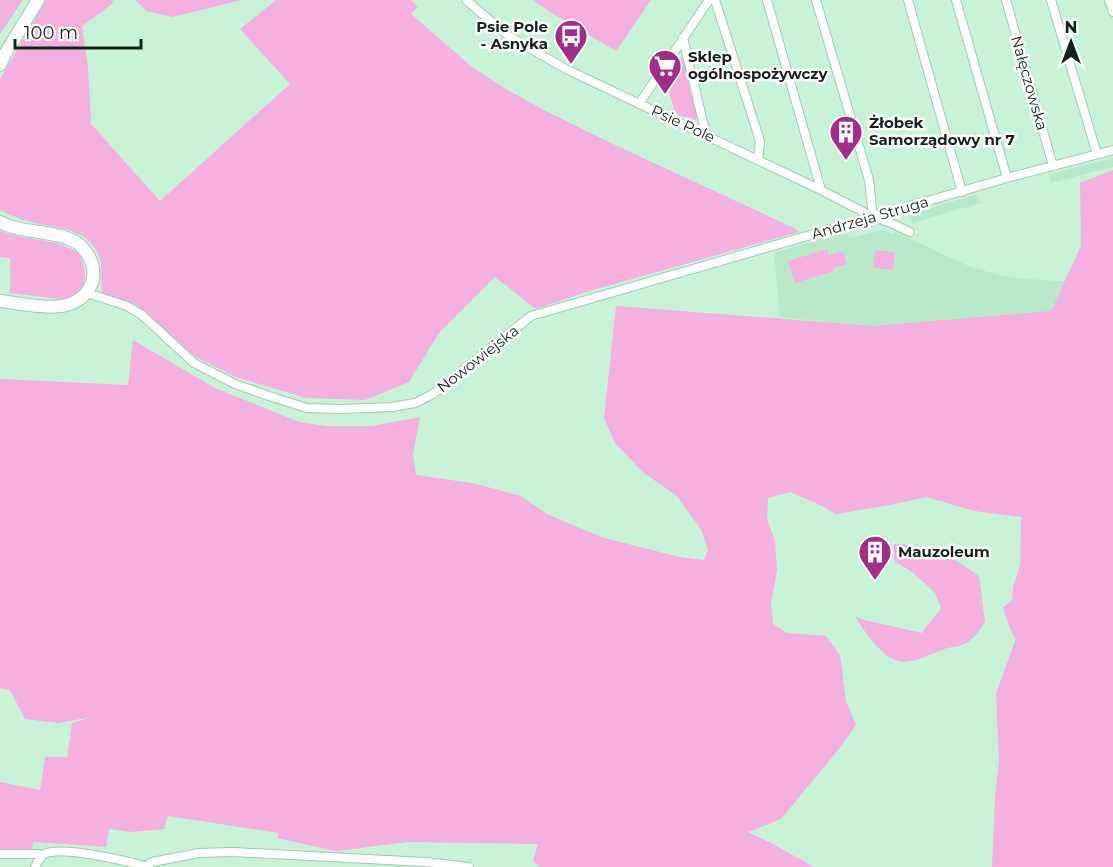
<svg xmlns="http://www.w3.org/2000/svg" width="1113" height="867" font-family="Montserrat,sans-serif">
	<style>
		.built { fill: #b8eaca }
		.green { fill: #f3b0e0 }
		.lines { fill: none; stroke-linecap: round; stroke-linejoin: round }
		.street-casing { stroke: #a1cab0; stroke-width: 10 }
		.secondary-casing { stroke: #a1cab0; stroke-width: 14 }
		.street { stroke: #fff; stroke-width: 8 }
		.secondary { stroke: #fff; stroke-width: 12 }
		.labels { text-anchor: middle; stroke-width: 5; stroke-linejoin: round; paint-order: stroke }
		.poi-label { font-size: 15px; font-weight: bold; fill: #122219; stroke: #fff; text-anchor: start }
		.street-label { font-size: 15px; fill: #122219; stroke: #fff }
	</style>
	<rect width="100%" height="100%" fill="#c8f3d8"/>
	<path class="built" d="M1113 158V167L1051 183 1049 174Z
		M978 194 981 203 912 223 909 214Z
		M883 230 892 234 895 231 950 258 969 266 995 274 1017 278 1056 281H1082L1081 340 862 326 780 317 774 253 847 231 849 238Z"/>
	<path class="green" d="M1 0H23L0 34V1Z
		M46 0H113L112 4 82 26 88 67 91 124 160 201 290 84 240 29 276 0H411L418 7 411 14 472 67 504 88 546 111 615 145 794 228 799 232 586 292 536 309 495 277 439 333 409 382 365 400 306 398 236 377 194 356 138 306C127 298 114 299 102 293 101 281 103 268 99 256 88 229 59 228 35 223 23 220 11 216 0 210V79Z
		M135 0H242L172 17 147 11Z
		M533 0H651L616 51 555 15Z
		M682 57 684 58 699 116 696 120H692L675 113 665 77 674 62Z
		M1113 170V867H992L995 797 999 761 996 693 1016 639 1010 629 1003 608 1012 600 1013 587 1020 565 1021 517 974 511 927 497 890 505 836 514 816 503 790 492 768 498 767 519 775 541 777 570 771 603 773 624 787 633 826 636 840 655 846 701 856 725 842 745 781 819 748 832 771 843 814 867H540L533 861 538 844 408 842 335 851 277 838 279 833 168 816 164 829 131 832 109 829 106 847 33 842 32 850 0 851V782L40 790 45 757H67L72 723 92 717 58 723 25 719 10 690 0 688V379L128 385 133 340 215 388 299 422 325 426H372L420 417 413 454 416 475 472 483 521 496 547 514 601 537 679 557 704 560 708 550 702 531 677 496 644 473 615 443 604 418 616 306 874 326 1051 311 1081 246 1080 183Z
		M0 231C22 240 48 238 69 248 74 250 78 253 81 256 87 278 89 286 69 300L10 293V258L0 257Z
		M827 249 829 255 843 251 847 264 833 268 834 271 795 283 788 261Z
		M875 250 895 252 893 270 873 268Z
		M894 544C906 543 929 547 941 553 954 558 967 568 979 576L985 622C979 631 973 641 962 645 957 647 950 647 944 649 934 653 915 662 904 662 883 661 865 632 855 616L864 620 922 633 941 608 935 593 911 571 894 561Z"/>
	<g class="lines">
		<defs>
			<path id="street" d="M466 0 507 35 566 69 821 190 873 217 891 223 910 232
				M715 0 760 141 758 160
				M767 0 821 190
				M816 0 869 180 873 217
				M908 0 962 192
				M956 0 1007 178
				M1006 0 1053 166
				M1051 0 1097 154
				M1109 0 1113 12
				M683 38 706 135
				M639 104 709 0
				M87 293 127 306 142 315 194 363 235 384 269 396 307 408 342 409 392 407 415 403 433 394 531 316 1007 178 1113 150
				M0 854H39L42 855
				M147 866 152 862 199 853 233 852 425 862 469 867
				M35 867C37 863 40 858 43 855 57 844 131 862 149 867"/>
			<path id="secondary" d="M0 65 5 54 38 0
				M0 222C23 234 51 230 72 240 82 245 92 257 93 269 94 275 93 282 90 287 74 318 28 304 0 301"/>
		</defs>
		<use href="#street" class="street-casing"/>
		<use href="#secondary" class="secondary-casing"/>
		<use href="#street" class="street"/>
		<use href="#secondary" class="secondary"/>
	</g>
	<defs>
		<symbol id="bus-pin" viewBox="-11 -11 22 30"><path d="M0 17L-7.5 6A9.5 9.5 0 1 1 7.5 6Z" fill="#a02e89" stroke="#fff"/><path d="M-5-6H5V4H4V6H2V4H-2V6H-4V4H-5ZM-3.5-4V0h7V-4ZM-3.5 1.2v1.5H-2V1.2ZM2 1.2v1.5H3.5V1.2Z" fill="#fff"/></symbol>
		<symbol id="supermarket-pin" viewBox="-11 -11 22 30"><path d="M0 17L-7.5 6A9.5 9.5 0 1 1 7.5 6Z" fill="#a02e89" stroke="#fff"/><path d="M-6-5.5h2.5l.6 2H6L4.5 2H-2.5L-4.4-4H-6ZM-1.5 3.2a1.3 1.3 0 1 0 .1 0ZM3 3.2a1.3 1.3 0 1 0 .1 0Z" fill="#fff"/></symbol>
		<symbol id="building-pin" viewBox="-11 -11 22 30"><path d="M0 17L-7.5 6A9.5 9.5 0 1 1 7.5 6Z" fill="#a02e89" stroke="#fff"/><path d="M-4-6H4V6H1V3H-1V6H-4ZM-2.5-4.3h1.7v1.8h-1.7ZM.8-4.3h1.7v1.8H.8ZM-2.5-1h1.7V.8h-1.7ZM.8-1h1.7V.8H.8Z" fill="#fff"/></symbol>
	</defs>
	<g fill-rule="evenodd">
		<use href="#bus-pin" x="552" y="17" width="38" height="52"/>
		<use href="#supermarket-pin" x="646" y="47" width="38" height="52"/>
		<use href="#building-pin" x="827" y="113" width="38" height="52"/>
		<use href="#building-pin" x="856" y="533" width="38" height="52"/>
	</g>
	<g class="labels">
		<g class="poi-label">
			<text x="548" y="32" text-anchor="end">Psie Pole<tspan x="548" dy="17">- Asnyka</tspan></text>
			<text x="688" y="62">Sklep<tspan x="688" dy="17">ogólnospożywczy</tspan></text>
			<text x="869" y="128">Żłobek<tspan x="869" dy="17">Samorządowy nr 7</tspan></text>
			<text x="898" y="557">Mauzoleum</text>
		</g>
		<g class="street-label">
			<text transform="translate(1029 83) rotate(74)" y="5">Nałęczowska</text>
			<text transform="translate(683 124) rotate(25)" y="5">Psie Pole</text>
			<text transform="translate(870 218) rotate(-16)" y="5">Andrzeja Struga</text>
			<text transform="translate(478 359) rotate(-38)" y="5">Nowowiejska</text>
		</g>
	</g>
	<g transform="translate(1071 42)" stroke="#ffffff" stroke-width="4.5" paint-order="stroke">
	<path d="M0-4.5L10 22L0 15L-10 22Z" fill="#122219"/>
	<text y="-9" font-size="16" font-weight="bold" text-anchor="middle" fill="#122219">N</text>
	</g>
	<path d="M15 39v9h126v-9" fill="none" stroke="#122219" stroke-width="3"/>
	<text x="24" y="39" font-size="18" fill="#122219" stroke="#ffffff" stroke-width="4.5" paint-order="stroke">100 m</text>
</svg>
